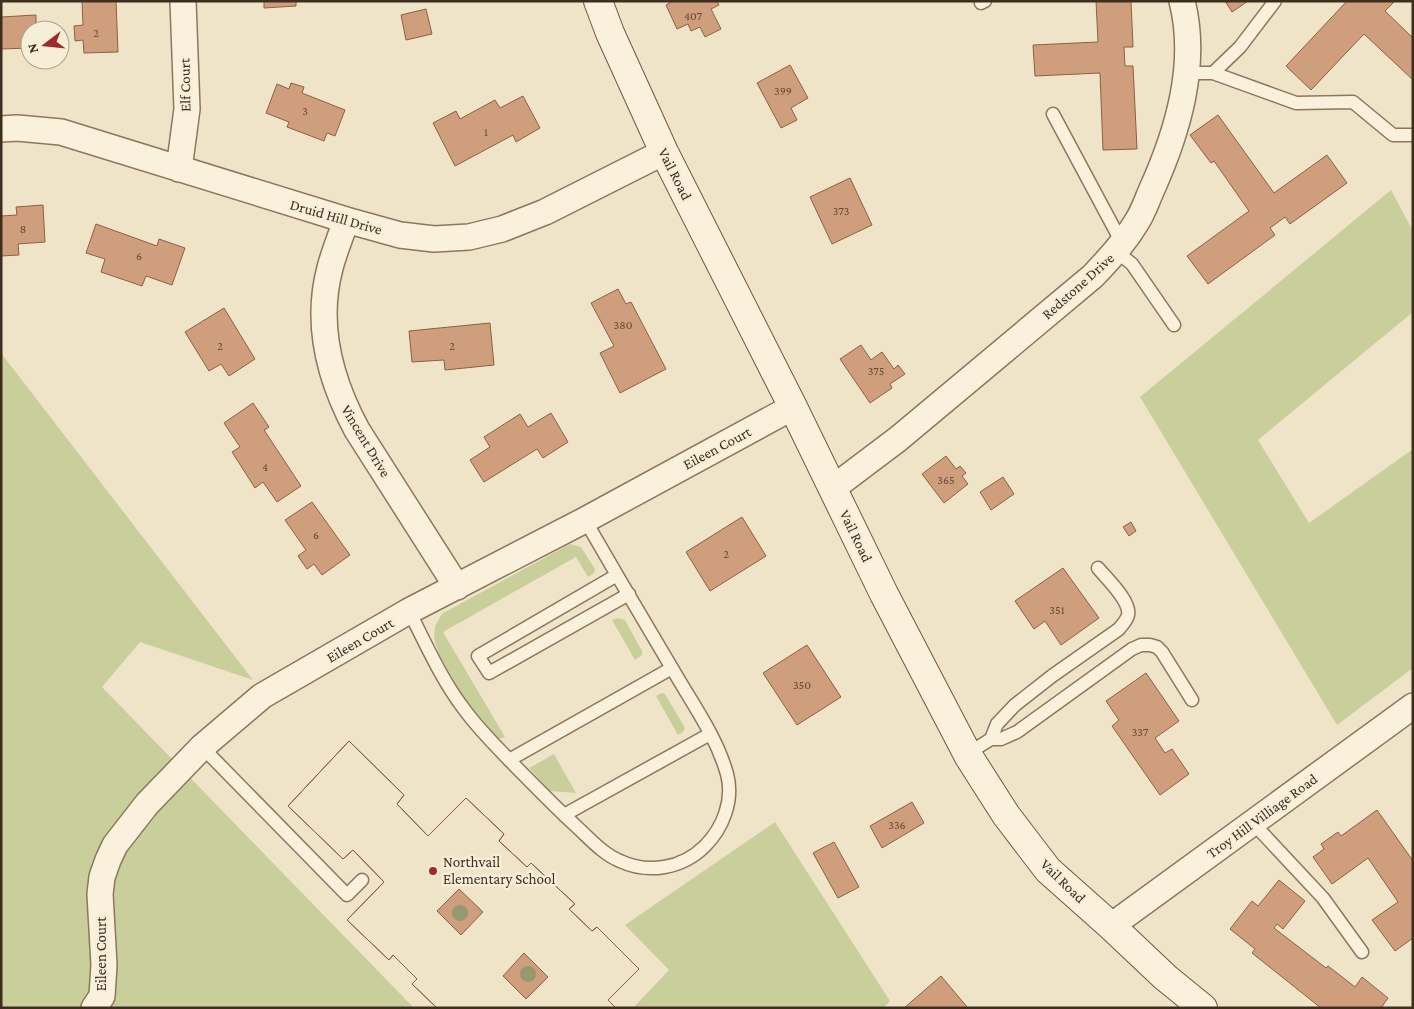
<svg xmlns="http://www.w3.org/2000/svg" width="1414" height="1009" font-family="'Crimson Pro',serif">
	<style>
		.green { fill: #c9cf9b }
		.building { fill: #cf9f7d; stroke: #8d5f41; fill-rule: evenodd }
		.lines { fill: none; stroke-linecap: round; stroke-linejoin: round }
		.lane-casing { stroke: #8d765c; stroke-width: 15 }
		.street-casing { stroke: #8d765c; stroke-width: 28 }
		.secondary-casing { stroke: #6f573f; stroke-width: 30 }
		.lane { stroke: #faf1dc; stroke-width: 12 }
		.street { stroke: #faf1dc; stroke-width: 25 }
		.secondary { stroke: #faf1dc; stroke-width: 28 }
		.tree { fill: #96986f }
		.poi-dot { fill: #9e2a2b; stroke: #f7eed8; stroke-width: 2 }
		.labels { text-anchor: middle; stroke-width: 5; stroke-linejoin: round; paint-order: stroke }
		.number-label { font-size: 12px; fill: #624a37 }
		.street-label { font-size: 15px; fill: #3d2e20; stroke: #f7eed8 }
		.poi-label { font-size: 15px; fill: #3d2e20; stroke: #f7eed8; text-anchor: start }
	</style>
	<rect width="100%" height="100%" fill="#f0e4c8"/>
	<path class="green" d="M1391 190 1413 231V312L1258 440 1309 523 1413 449V668L1337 725 1140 397Z
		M1 353 253 680 140 642 102 687 414 1008H1Z
		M570 544 581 547 595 569 594 573 588 577 576 557 443 632 505 737 498 739 468 704 439 655 434 638 435 626 442 614 447 611Z
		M618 618 625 620 642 651V655L635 660 612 620Z
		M661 693 665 694 685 728 683 732 678 735 656 696Z
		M554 754 576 793 550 791 529 768Z
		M775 822 890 1001 883 1008H633L669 970 625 925Z"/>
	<path class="building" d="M82 1H116L118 52 84 53 83 40 75 41 74 26 83 25Z
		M264 1H296V6L264 8Z
		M673 1H717L719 5 711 9 721 29 705 37 700 27 691 31 688 24 677 29 666 5Z
		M1096 1H1131L1133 47H1124L1125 66H1133L1137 149 1103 150 1100 73 1035 76 1033 45 1098 42Z
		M1225 1H1248L1232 12Z
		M1347 1H1395L1385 11 1413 38V80L1364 34 1311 90 1286 66Z
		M426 9 432 34 406 40 401 15Z
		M36 15V30H30V48L1 49V17Z
		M790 65 808 98 791 108 797 120 781 128 757 83Z
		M291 83 304 87 302 93 345 110 335 136 327 133 324 141 287 127 289 122 266 113 277 84 289 89Z
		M523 96 540 128 516 142 513 135 455 166 433 123 456 111 460 119 495 100 500 108Z
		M1218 115 1274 193 1327 155 1347 183 1290 224 1285 217 1270 228 1275 235 1208 284 1187 256 1249 211 1214 161 1211 163 1190 135Z
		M850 178 872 225 832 244 810 197Z
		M43 205 45 242 18 244 19 255 1 256V216L17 215 16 207Z
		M96 224 157 246 159 239 185 248 172 285 146 276 142 286 101 272 105 259 86 253Z
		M618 289 626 304 631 302 666 369 620 393 600 353 614 346 591 303Z
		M224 308 255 359 229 376 221 364 209 371 185 332Z
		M490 323 494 365 445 370 444 360 412 362 409 331Z
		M861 345 871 360 882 352 894 369 898 365 905 374 890 384 892 388 870 403 840 359Z
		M253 403 269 427 264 430 301 486 277 502 263 482 255 488 232 452 240 447 224 423Z
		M551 413 568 442 543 458 537 449 484 482 470 460 490 447 484 437 520 414 528 427Z
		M946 456 956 469 960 466 966 473 962 476 968 484 944 503 922 474Z
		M1003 477 1014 494 991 510 980 492Z
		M312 502 350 555 322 575 314 564 307 569 298 556 306 550 285 520Z
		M742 517 766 556 710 591 686 552Z
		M1131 522 1136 531 1129 536 1123 527Z
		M1063 568 1099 618 1061 645 1045 621 1034 629 1015 601Z
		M807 645 841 697 797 725 763 673Z
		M1146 673 1179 721 1155 738 1165 753 1172 749 1189 774 1160 795 1112 726 1119 720 1106 701Z
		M349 741 404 795 397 804 428 836 466 798 504 834 499 841 527 867 531 863 575 904 569 909 592 931 597 927 639 969 608 1000 616 1008H437L412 984 417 979 393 955 389 960 347 920 384 882 353 850 343 859 288 806ZM459 889 483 912 461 935 437 911ZM524 953 548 977 526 999 503 976Z
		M349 741 404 795 397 804 428 836 466 798 504 834 499 841 527 867 531 863 575 904 569 909 592 931 597 927 639 969 608 1000 616 1008H437L412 984 417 979 393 955 389 960 347 920 384 882 353 850 343 859 288 806Z
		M912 802 924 823 882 848 870 826Z
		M1377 810 1413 861V938L1395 951 1372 920 1398 902 1368 858 1332 884 1313 857 1324 849 1321 844 1338 832 1341 836Z
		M834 842 859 887 838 898 813 853Z
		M1279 880 1305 901 1283 929 1277 924 1274 928 1326 968 1328 966 1355 987 1362 977 1388 998 1381 1008H1321L1252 953 1255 949 1230 929 1252 901 1258 906Z
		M941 976 968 1008H904Z"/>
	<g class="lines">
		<defs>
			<path id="lane" d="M981 3 985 1
				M1187 73H1213L1240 47 1275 1
				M1213 73 1296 103 1353 102 1393 135H1413
				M1053 114 1122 243
				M1117 252 1132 264 1174 325
				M617 575 478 656 489 673 629 594
				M409 611C426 644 441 679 464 709 479 730 499 749 517 768 537 788 556 808 577 827 590 839 603 854 620 861 648 874 682 869 705 846 723 828 734 800 727 774 717 738 694 706 676 675 645 623 615 572 585 520
				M991 739 997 724 1015 705 1052 676 1119 629C1122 625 1127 620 1128 615 1131 601 1107 579 1098 568
				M202 747 347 895 362 880
				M967 754 991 739H1001L1017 732 1132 649 1141 645H1150L1157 647 1162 652 1192 700
				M509 760 672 668
				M564 815 710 734
				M1253 823 1323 898 1362 952"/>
			<path id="street" d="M1 129 17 128 61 132 346 220 400 235 434 239 469 237 502 229 545 212 664 152
				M179 169 187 109 183 1
				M346 220C341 236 334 252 330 268 315 324 330 380 357 430L457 587
				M833 488 898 439 1093 276C1109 259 1124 243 1136 223 1143 213 1147 200 1152 189 1178 131 1198 64 1182 1
				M1111 926 1413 706
				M94 1008 102 996 104 965 100 894 102 877 108 860 115 845 147 804 202 747 262 696 409 611 585 520 793 407"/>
			<path id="secondary" d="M598 1 610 33 664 152 793 407 884 594 969 757 1006 815 1048 870 1111 926 1165 977 1203 1008"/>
		</defs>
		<use href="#lane" class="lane-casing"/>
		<use href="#street" class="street-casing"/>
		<use href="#secondary" class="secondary-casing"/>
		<use href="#lane" class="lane"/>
		<use href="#street" class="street"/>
		<use href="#secondary" class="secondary"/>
	</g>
	<g class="tree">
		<circle cx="460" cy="913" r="8"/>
		<circle cx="528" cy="974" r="8"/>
	</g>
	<circle class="poi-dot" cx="433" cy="871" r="5"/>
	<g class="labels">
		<g class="number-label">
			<text x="693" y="20">407</text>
			<text x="96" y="37">2</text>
			<text x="783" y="95">399</text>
			<text x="305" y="115">3</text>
			<text x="486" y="136">1</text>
			<text x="841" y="215">373</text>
			<text x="23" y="233">8</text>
			<text x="139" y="260">6</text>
			<text x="623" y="329">380</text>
			<text x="220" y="350">2</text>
			<text x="452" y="350">2</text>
			<text x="876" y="375">375</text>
			<text x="265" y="471">4</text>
			<text x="946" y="484">365</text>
			<text x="316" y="539">6</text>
			<text x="726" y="558">2</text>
			<text x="1057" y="614">351</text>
			<text x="802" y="689">350</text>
			<text x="1140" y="736">337</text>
			<text x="897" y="829">336</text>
		</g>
		<g class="street-label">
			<text transform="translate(185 85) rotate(-91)" y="5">Elf Court</text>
			<text transform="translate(675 174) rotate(63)" y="5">Vail Road</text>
			<text transform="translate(336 217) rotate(16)" y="5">Druid Hill Drive</text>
			<text transform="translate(1078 286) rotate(-42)" y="5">Redstone Drive</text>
			<text transform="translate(366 441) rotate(59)" y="5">Vincent Drive</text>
			<text transform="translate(717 448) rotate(-28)" y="5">Eileen Court</text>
			<text transform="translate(856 536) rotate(64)" y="5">Vail Road</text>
			<text transform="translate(360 640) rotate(-30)" y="5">Eileen Court</text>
			<text transform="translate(1262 816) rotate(-36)" y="5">Troy Hill Villiage Road</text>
			<text transform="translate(1063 881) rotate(44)" y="5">Vail Road</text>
			<text transform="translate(101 954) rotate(-90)" y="5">Eileen Court</text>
		</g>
		<g class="poi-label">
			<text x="443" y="867">Northvail<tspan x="443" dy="17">Elementary School</tspan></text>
		</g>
	</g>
	<rect width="1414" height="1009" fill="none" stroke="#3d2e20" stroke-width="5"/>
	<g transform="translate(45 45) rotate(254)"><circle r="24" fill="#f7eed8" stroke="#ada18e"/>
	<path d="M0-4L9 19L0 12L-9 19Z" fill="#9e2a2b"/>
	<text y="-8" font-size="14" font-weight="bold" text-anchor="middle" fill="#3d2e20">N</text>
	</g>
</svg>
